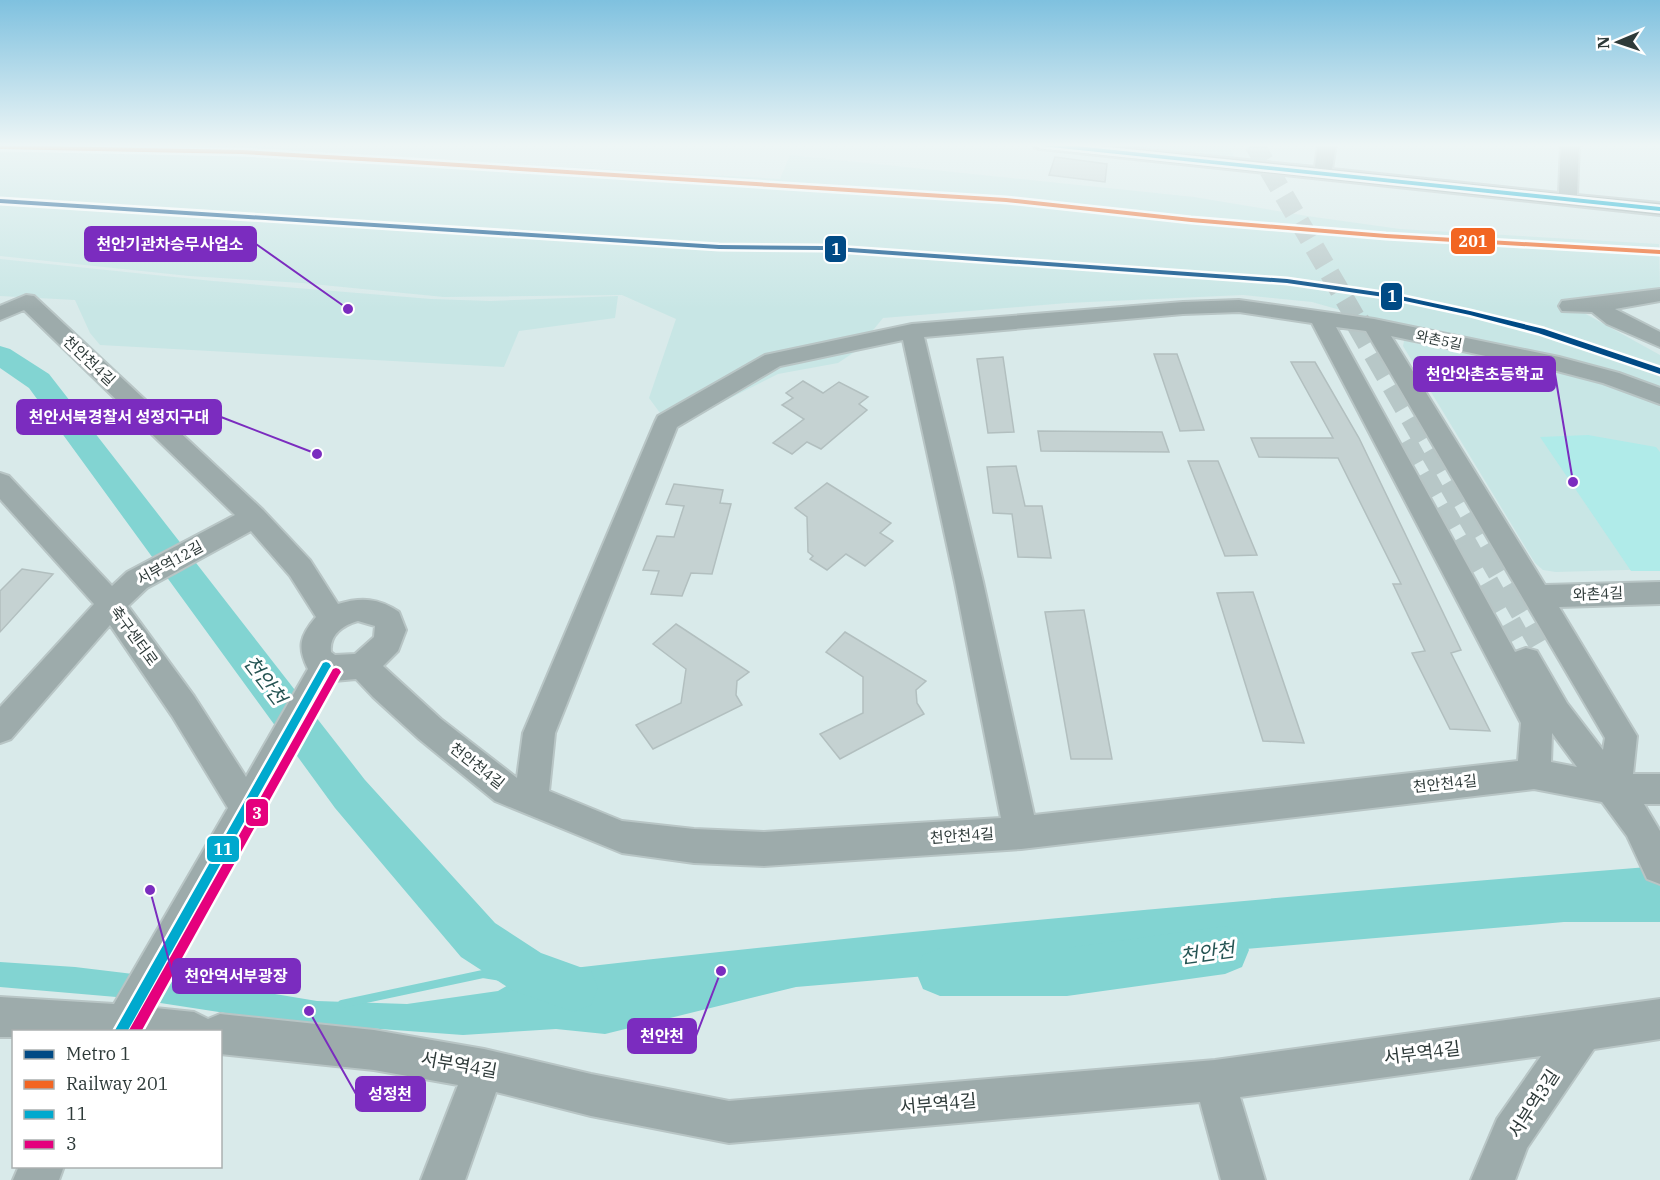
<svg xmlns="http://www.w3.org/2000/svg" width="1660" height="1180" font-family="'IBM Plex Serif','Noto Sans KR',serif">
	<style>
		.built { fill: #c8e6e5 }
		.green { fill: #b0ebe9 }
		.water { fill: #82d4d2 }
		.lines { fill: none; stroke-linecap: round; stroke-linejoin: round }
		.stream { stroke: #82d4d2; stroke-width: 8 }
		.river { fill: #82d4d2; fill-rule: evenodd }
		.building { fill: #c5d2d2; stroke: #b2bfbf; stroke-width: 1.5 }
		.minor-tunnel-far2 { stroke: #b7c7c7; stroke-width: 20; stroke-dasharray: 20 10; stroke-linecap: butt }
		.minor-tunnel-far1 { stroke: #b7c7c7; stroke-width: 25; stroke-dasharray: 25 12; stroke-linecap: butt }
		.minor-tunnel { stroke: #b7c7c7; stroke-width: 31; stroke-dasharray: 31 15; stroke-linecap: butt }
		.minor-casing { stroke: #b8c5c5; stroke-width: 4 }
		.minor { fill: #9dabab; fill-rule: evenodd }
		.bus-1-casing { stroke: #fff; stroke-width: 5 }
		.bus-2-casing { stroke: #fff; stroke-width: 5 }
		.bus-1 { fill: #00a9ce; fill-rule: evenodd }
		.bus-2 { fill: #e5007d; fill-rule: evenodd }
		.rail-1-casing { stroke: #fff; stroke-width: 5 }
		.rail-1 { fill: #f26522; fill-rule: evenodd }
		.metro-1-casing { stroke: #fff; stroke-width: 5 }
		.metro-1 { fill: #004a85; fill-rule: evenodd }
		.labels { text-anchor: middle; stroke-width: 6; stroke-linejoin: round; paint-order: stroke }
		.far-street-label { font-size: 14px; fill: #2e3a39; stroke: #fff }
		.street-label { font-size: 15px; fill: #2e3a39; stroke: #fff }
		.near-street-label { font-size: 18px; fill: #2e3a39; stroke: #fff }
		.near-water-label { font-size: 20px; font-style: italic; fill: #255453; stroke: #fff }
		.leader { fill: none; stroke: #7b2cbf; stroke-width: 2 }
		.callout-dot { fill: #7b2cbf; stroke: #fff; stroke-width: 2 }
		.callout { fill: #7b2cbf; stroke: #7b2cbf; stroke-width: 2 }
		.callout-label { font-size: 16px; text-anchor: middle; font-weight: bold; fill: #fff }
		.line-badge { stroke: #fff; stroke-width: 2 }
		.badge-label { font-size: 16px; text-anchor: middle; font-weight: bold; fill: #fff }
	</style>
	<rect width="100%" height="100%" fill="#d9eaea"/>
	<path class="built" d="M0 144 270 147 349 155 780 179 790 155 1194 197 1307 216 1400 229 1659 244 1660 288 1586 302 1575 308 1660 355V391L1411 330 1312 302 1243 295 1067 303 883 318 856 351 838 363 778 374 671 428 649 398 676 319 622 295 444 297 302 283 189 276 0 256Z
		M1068 144H1227L1237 161Z
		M0 259 213 281 431 299 490 301 618 296 615 318 519 331 504 367 100 345 90 333 75 300 0 296Z
		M1405 336 1413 343 1535 368 1574 373 1660 400V569L1556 572 1543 570 1535 563 1403 346Z"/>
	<path class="green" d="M1588 435 1656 447 1660 452V571H1631L1540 437Z"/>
	<path class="water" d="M1660 866V922H1564L796 987 605 1034 556 1029 463 1035 284 1022 128 998 0 987V962L75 967 216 984 317 1001 407 1004 498 991 529 973C905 930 1282 896 1660 866Z"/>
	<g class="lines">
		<path class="stream" d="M342 1004 483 974 526 981"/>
		<path class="river" d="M0 346 10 349 49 374 365 780 495 923 541 953 591 971 598 988 591 1005 574 1012 512 990 461 957 335 808 29 388 0 368Z
			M1225 926 1242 933 1249 950 1242 967 1225 974 1067 996H940L923 989 916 972 923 955 940 948H1067Z"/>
	</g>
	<path class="building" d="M1055 157 1107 164 1105 182 1049 175Z
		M1154 354H1177L1204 430 1180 431Z
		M1003 357 1014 432 988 433 977 359Z
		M1291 362H1315L1359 438 1461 650 1451 653 1490 731 1450 729 1412 653 1425 651 1393 584H1401L1338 458 1259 457 1251 438H1333Z
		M803 381 823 393 839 382 868 397 859 404 867 410 821 449 807 442 792 454 773 443 804 419 782 405 793 398 786 393Z
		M1038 431 1162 432 1169 452 1041 451Z
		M1188 461H1218L1257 555 1225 556Z
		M1016 466 1025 506H1042L1051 558 1018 557 1012 514 993 513 987 467Z
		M827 483 891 523 880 533 893 541 865 566 846 554 827 570 810 559 813 556 808 552 807 517 795 508Z
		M674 484 723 490 720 503 731 504 712 574 691 573 682 596 651 594 659 571 643 570 657 536 674 537 684 506 666 504Z
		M22 569 53 574 0 632V591Z
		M1253 592 1304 743 1263 741 1217 593Z
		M1084 610 1112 759H1071L1045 612Z
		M676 624 749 672 737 681 736 695 742 705 653 749 636 725 681 703 686 669 653 644Z
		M845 632 926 681 916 690 917 703 924 714 840 759 820 734 863 713V677L826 652Z"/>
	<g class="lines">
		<path class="minor-tunnel-far2" d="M1254 144 1358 322"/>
		<path class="minor-tunnel-far1" d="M1357 321 1487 546
			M1404 442 1462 546"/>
		<path class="minor-tunnel" d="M1461 544 1515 640
			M1487 544 1543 641"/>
		<defs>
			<path id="minor" d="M1032 144H1090L1315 167 1318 144H1336L1332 169 1559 193 1561 144H1579L1577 195 1660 203V215L1041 149 1035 148Z
				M1660 289V301L1615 309 1660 332V347L1607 324 1592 312 1562 311 1559 306 1562 301Z
				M26 295 34 296 263 510 310 560 338 604C361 597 379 598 399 612L406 630 398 651 383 666 441 719 517 778 523 733 655 422 658 416 765 355 912 324 1183 302 1239 300 1374 319 1559 357 1619 373 1660 388V404L1603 383 1557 371 1391 336 1545 585 1660 582V604L1559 607 1637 736 1633 774H1660V804H1644L1660 831V884L1647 879 1627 836 1602 802 1534 789 1021 849 764 866 694 863 622 853 495 801 419 739 373 697 356 679 334 681 155 1008 194 1012 208 1019 220 1014 374 1030 484 1049 591 1074 729 1101 1215 1060 1660 999V1039L1594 1049 1527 1148 1515 1180H1471L1497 1119 1541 1056 1240 1097 1265 1180H1221L1200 1102 729 1143 591 1116 496 1092 465 1180H421L458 1085 374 1070 220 1054V1032H14V1037H0V997L114 1004 228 808 172 716 110 625 11 739 0 743V707L94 604 0 499V473L9 476 112 586 127 572 235 515 24 310 0 320V306ZM1239 312 1312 323 1521 723 1518 761 1034 815 983 582 924 337 1183 314ZM1336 327 1366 331 1605 738 1603 750 1567 703 1537 651 1526 648 1515 652ZM903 340 955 582 1001 818 764 832 694 829 622 821 549 791 555 733 677 427 780 366ZM251 531 290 576 316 617C300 636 297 647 308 669L246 777 194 696 128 606 147 588ZM358 621 375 626 374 637 355 654 335 655 331 652C329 635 343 625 358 621ZM1552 733 1577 767 1551 762Z
				M19 1166H64L59 1180H13Z"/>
		</defs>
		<use href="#minor" class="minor-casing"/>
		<use href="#minor" class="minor"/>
		<defs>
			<path id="bus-1" d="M1038 144H1056L1660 207V211L1041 146Z
				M326 662 329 663 331 666 329 669 127 1032H114L323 663Z"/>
			<path id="bus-2" d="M336 668 339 669 341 672 339 675 141 1032H128L333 669Z"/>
		</defs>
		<use href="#bus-1" class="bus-1-casing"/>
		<use href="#bus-2" class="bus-2-casing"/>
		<use href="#bus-1" class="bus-1"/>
		<use href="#bus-2" class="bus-2"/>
		<defs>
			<path id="rail-1" d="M0 145 242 150 396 159 1006 198 1191 218 1386 234 1660 250V254L1386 238 1191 222 1006 202 396 163 242 154 0 149Z"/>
		</defs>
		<use href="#rail-1" class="rail-1-casing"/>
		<use href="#rail-1" class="rail-1"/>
		<defs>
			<path id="metro-1" d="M0 199 719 245 822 246 1287 279 1391 294 1470 311 1544 329 1660 368V374L1538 333 1470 315 1391 298 1287 283 822 250 719 249 0 203Z"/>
		</defs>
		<use href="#metro-1" class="metro-1-casing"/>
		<use href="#metro-1" class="metro-1"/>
	</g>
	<linearGradient id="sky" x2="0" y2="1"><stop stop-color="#7fc1df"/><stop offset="0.47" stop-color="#eef6f6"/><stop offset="1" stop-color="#eef6f6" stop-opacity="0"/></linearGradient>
	<rect width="1660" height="309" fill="url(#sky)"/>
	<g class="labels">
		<g class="far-street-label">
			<text transform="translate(1439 340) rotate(12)" y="5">와촌5길</text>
		</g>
		<g class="street-label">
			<text transform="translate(89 361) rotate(43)" y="5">천안천4길</text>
			<text transform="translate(170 563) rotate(-29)" y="5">서부역12길</text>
			<text transform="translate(1598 594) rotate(-2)" y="5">와촌4길</text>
			<text transform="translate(134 636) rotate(54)" y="5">축구센터로</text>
			<text transform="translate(477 766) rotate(38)" y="5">천안천4길</text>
			<text transform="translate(1445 784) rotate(-6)" y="5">천안천4길</text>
			<text transform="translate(962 836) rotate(-4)" y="5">천안천4길</text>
		</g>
		<g class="near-street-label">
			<text transform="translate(1422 1053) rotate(-7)" y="6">서부역4길</text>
			<text transform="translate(459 1065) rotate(10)" y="6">서부역4길</text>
			<text transform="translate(938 1104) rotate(-5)" y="6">서부역4길</text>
			<text transform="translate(1534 1104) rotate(-57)" y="6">서부역3길</text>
		</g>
		<g class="near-water-label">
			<text transform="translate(265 680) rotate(53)" y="7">천안천</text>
			<text transform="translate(1207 953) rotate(-8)" y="7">천안천</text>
		</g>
	</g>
	<path class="leader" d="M348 309L256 244M1573 482L1555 374M317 454L221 417M150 890L173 976M721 971L696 1036M309 1011L356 1094"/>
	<g class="callout-dot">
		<circle cx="348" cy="309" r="6"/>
		<circle cx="1573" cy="482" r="6"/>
		<circle cx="317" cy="454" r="6"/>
		<circle cx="150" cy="890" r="6"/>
		<circle cx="721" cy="971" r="6"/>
		<circle cx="309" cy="1011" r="6"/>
	</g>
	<g class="callout">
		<rect x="85" y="227" width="171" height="34" rx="6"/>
		<rect x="1414" y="357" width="141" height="34" rx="6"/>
		<rect x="17" y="400" width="204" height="34" rx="6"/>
		<rect x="173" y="959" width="127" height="34" rx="6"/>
		<rect x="628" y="1019" width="68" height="34" rx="6"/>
		<rect x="356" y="1077" width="69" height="34" rx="6"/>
	</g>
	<g class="callout-label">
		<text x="170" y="250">천안기관차승무사업소</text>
		<text x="1485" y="380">천안와촌초등학교</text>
		<text x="119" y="423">천안서북경찰서 성정지구대</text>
		<text x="236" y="982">천안역서부광장</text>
		<text x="662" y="1042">천안천</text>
		<text x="390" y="1100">성정천</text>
	</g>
	<g class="line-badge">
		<rect x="1450" y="227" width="46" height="28" rx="6" fill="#f26522"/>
		<rect x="824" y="235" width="23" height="28" rx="6" fill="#004a85"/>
		<rect x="1380" y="282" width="23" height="29" rx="6" fill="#004a85"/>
		<rect x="245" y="798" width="24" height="29" rx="6" fill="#e5007d"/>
		<rect x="206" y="835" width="34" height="28" rx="6" fill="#00a9ce"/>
	</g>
	<g class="badge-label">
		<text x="1473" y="247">201</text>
		<text x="836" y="255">1</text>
		<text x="1392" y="302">1</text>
		<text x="257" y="819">3</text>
		<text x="223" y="855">11</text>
	</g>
	<rect x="12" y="1030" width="210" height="138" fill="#ffffff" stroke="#abb0b0" stroke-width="1.5"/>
	<rect x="24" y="1050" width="30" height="9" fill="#004a85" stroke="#abb0b0" stroke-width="1.5"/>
	<text x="66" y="1060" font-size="18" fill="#2e3a39">Metro 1</text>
	<rect x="24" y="1080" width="30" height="9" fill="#f26522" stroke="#abb0b0" stroke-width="1.5"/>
	<text x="66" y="1090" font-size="18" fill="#2e3a39">Railway 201</text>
	<rect x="24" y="1110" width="30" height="9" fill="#00a9ce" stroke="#abb0b0" stroke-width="1.5"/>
	<text x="66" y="1120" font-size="18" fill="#2e3a39">11</text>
	<rect x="24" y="1140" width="30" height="9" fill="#e5007d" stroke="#abb0b0" stroke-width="1.5"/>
	<text x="66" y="1150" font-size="18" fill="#2e3a39">3</text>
	<g transform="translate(1618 42) rotate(268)" stroke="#ffffff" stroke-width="4.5" paint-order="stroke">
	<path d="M0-4.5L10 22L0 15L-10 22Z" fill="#2e3a39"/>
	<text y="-9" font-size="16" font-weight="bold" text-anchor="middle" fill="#2e3a39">N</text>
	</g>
</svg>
